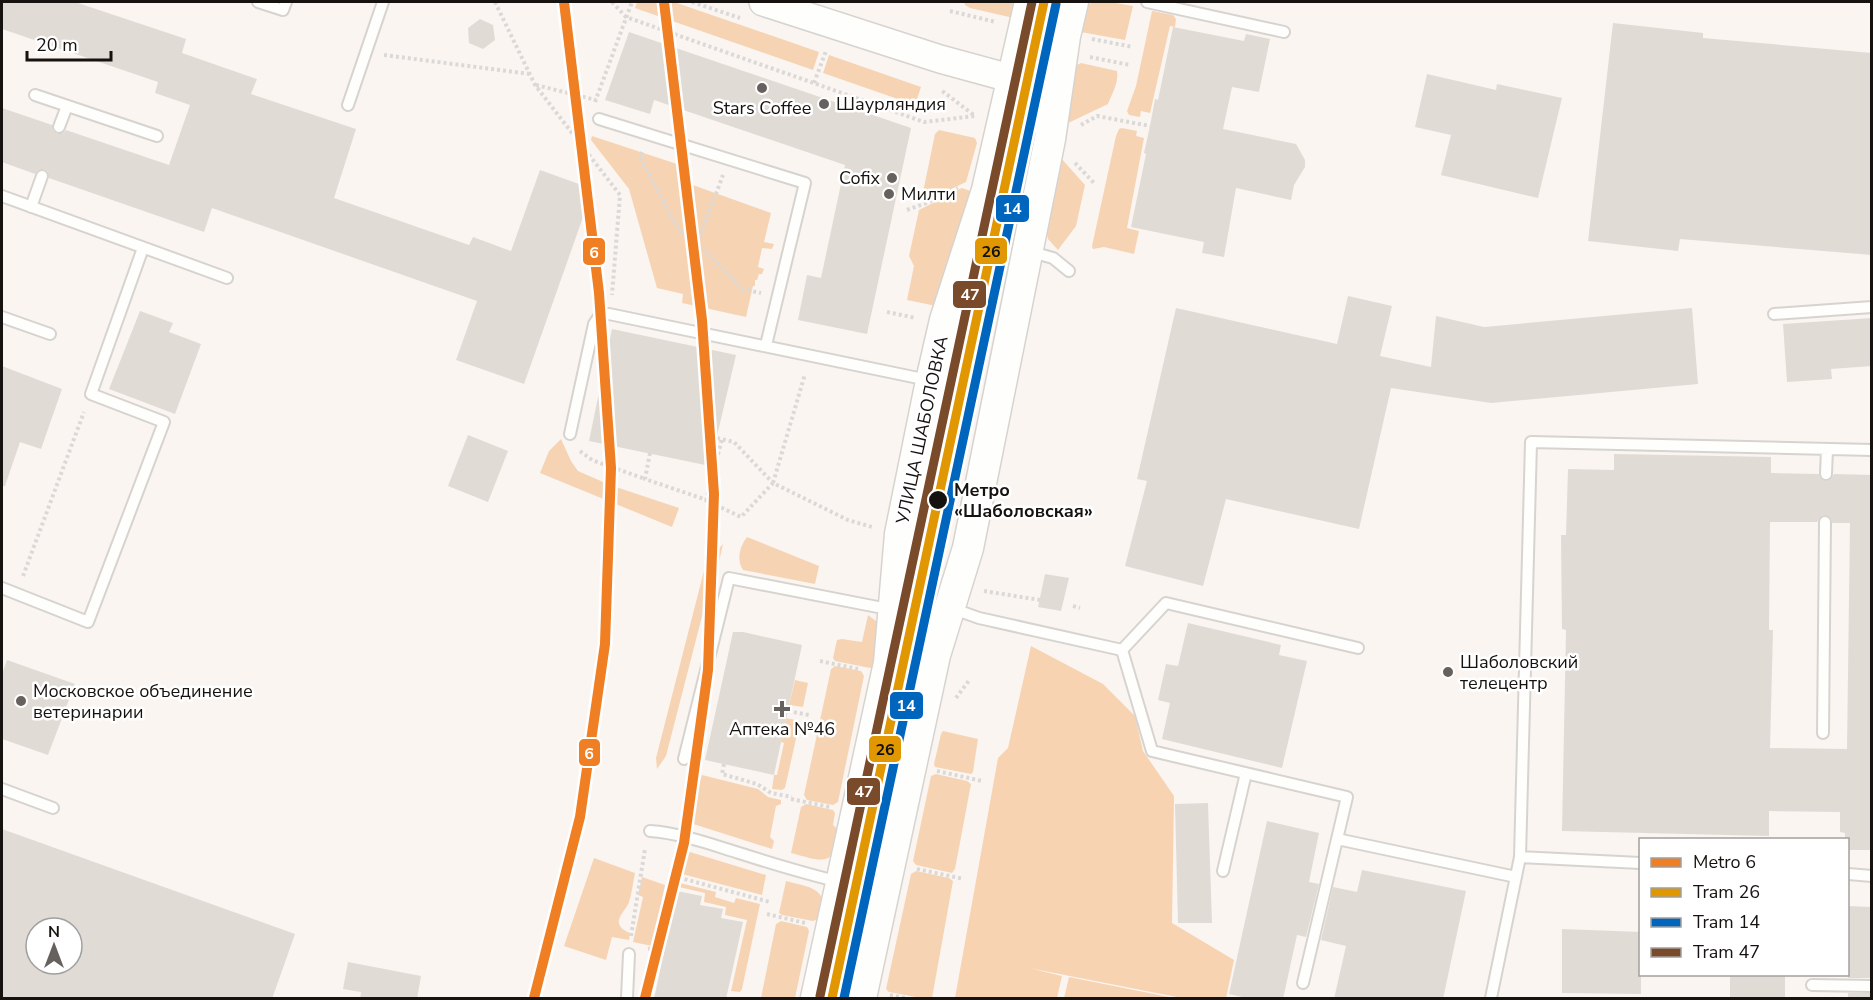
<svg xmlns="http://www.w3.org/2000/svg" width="1873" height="1000" font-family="'Nunito Sans',sans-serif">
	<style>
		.green { fill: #f6d4b3 }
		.forest { fill: #f7d3b1 }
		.building { fill: #e1dbd5; fill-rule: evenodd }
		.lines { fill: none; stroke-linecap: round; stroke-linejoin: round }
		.service-casing { stroke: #d7d3cf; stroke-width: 14 }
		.tertiary-casing { stroke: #d7d3cf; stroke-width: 30 }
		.secondary-casing { stroke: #d7d3cf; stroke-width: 33 }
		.path { stroke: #dbd9d8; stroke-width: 4; stroke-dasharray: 3 3; stroke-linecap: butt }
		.service { stroke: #fefefd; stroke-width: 10 }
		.tertiary { stroke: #fefefd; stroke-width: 27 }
		.secondary { stroke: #fefefd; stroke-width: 30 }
		.tram-1-casing { stroke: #fff; stroke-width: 14 }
		.tram-2-casing { stroke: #fff; stroke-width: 14 }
		.tram-3-casing { stroke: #fff; stroke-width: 14 }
		.tram-1 { stroke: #e09702; stroke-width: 9 }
		.tram-2 { stroke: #0065bd; stroke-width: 9 }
		.tram-3 { stroke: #7a4b2a; stroke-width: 9 }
		.metro-1-casing { stroke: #fff; stroke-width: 15 }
		.metro-1 { stroke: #f07e23; stroke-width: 10 }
		.poi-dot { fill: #66615e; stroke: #fff; stroke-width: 2 }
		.stop-dot { fill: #16120f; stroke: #fff; stroke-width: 2 }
		.labels { text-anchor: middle; stroke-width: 5; stroke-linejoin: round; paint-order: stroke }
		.poi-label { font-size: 18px; fill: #16120f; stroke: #fff; text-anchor: start }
		.street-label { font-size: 18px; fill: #16120f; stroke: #fff }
		.stop-label { font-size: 18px; font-weight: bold; fill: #16120f; stroke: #fff; text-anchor: start }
		.line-badge { stroke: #fff; stroke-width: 2 }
		.badge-label { font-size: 16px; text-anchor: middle; font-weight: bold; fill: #fff }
		.pale-badge-label { font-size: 16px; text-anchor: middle; font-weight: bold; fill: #111 }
	</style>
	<rect width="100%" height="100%" fill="#faf5f1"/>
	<path class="green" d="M637 2H674L819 52 813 70 635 8Z
		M964 2H1022L1018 19 970 8 965 5Z
		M1094 2H1110L1133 6 1125 40 1075 31 1087 5Z
		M1152 11 1173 15 1176 19 1175 27 1170 26 1150 113 1141 111 1140 117 1129 115 1127 111 1136 86Z
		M829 55 921 87 915 105 823 73Z
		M1081 63 1117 71C1119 82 1112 94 1108 104L1066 124 1071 68Z
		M1122 128 1137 131 1136 136 1144 138 1127 228 1139 231 1134 254 1104 247 1093 249 1092 246 1116 136 1119 129Z
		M939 130 975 138 977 143 966 182 926 201 922 197 935 134Z
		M592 136 683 166 681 174 692 178 690 184 771 213 764 242 774 244 772 249 762 248 758 267 764 269 762 274H759L757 280H755V286H753L746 317 682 303 683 294 657 288 629 189 591 140Z
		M1060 157 1085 185 1076 226 1058 250 1048 239 1046 229Z
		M962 188 968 190 976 197 941 307 907 300 914 266 909 256 919 210Z
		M561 439 571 461 578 471 610 485 679 508 672 527 540 473 549 451Z
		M747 537 819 566 815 584 743 570C736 560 740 546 747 537Z
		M723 544 718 566H715L666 756 657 769 656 758 706 563Z
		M868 615 880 624V665L870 668 835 661 833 658 837 640 842 639 862 642Z
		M835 666 861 671 864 676 838 802 833 805 807 800 804 795 831 669Z
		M795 680 808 683 803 707 789 705Z
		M786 718 800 721 785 788 782 790 772 789 774 775H777L784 743 781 742Z
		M943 731 978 739 973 772 971 774 935 767 934 764 941 734Z
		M936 774 967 781 971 784 955 869 952 873 916 865 913 861 931 776Z
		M702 775 758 789 768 797 781 800V804L776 806 770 837 774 841 772 849 687 822Z
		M806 804 833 810 835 813 833 825 844 835C831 868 821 861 791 853L801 807Z
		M690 852 766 875 762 895 682 874 686 855Z
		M594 858 635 873C633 882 632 893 629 902 626 912 607 923 630 933L629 940 612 937 606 960 564 946Z
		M916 871 949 878 953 881 932 998H921L889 992 886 989 911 874Z
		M642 877 665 885 652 946 633 942 643 897 638 895Z
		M786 881C812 888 823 886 827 916L813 921 782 915 779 913Z
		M680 883 716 892 715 897 734 903 736 898 760 904 742 989 740 992 731 991 747 920 725 915 726 907 704 902 705 893 679 887Z
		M781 921 807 927 809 931 795 998H761L776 924Z
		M1069 977 1174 998H1064Z"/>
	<path class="forest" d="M1031 646 1103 684 1135 716 1143 751 1174 796 1172 923 1234 960 1226 998H1182L1029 968 1062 976 1057 998H955L998 758 1008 748Z"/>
	<path class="building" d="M2 2H75L186 39 182 53 257 79 251 94 356 129 334 198 469 245 473 237 511 251 540 170 593 189 524 384 456 360 477 301 212 208 204 232 49 178 48 172 44 169 38 170 35 174 2 162V108L52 125 53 131 57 134 63 133 66 130 169 165 190 105 155 93 158 82 2 29Z
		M480 19 493 25 495 40 483 49 469 43 468 28Z
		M1613 23 1703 33V38L1872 53V255L1680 239 1678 251 1588 241Z
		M1173 27 1244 41 1246 34 1270 39 1259 92 1232 87 1223 129 1296 144 1305 160V167L1294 185 1291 200 1236 188 1224 257 1202 253 1204 242 1131 227 1146 154 1144 153 1150 126 1155 99 1158 100Z
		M629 32 911 128 867 334 798 320 807 275 821 278 845 165 654 100 650 114 605 100Z
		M1427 74 1496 90 1497 84 1562 98 1538 198 1441 175 1451 135 1415 127Z
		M1348 296 1392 306 1380 356 1431 367 1436 316 1484 327 1692 308 1698 384 1491 403 1391 388 1359 529 1226 499 1203 586 1125 566 1147 481 1137 479 1176 308 1337 344Z
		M140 311 173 323 169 332 201 344 175 414 109 389Z
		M1872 318V366L1831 369 1832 379 1787 382 1783 324Z
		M612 329 736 355 710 466 589 441Z
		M2 366 62 389 41 449 20 442 5 486H2Z
		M468 435 508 451 488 502 448 486Z
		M1614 454 1771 457V473L1819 474 1820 478 1825 481 1830 480 1834 474 1872 475V850H1848V840H1845V833L1840 832V812L1769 811V836L1562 831 1566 630 1562 629 1561 535H1566L1568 469 1614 470ZM1826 515 1831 518 1832 523H1850L1847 749 1770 748 1773 630H1769L1770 522H1817L1821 516Z
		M1045 574 1069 578 1061 611 1038 607Z
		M1188 623 1281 645 1279 655 1307 661 1282 768 1162 739 1170 703 1158 700 1166 664 1178 666Z
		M733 632H743L802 645 774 775 705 760Z
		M7 660 75 684 48 755 2 739V674Z
		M1208 803 1212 923H1178L1175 804Z
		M1267 821 1319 833 1309 882 1319 884 1306 937 1297 935 1283 999H1251L1229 994Z
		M2 829 295 934 272 999H2ZM36 928H72V964H36Z
		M1362 870 1466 891 1443 999H1334L1346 946 1321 940 1333 887 1357 892Z
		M677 891 702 896 700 905 723 909 721 918 743 922 726 999H654Z
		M1848 906 1872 907V978H1848Z
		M1562 929 1641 932V994L1562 993Z
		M348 962 421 976 417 999H360L361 992 343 989Z
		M1730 975H1785V999H1730Z
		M1848 993H1872V999H1848Z"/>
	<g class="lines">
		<defs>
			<path id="service" d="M258 2 283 10 286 2
				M1147 2 1284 32
				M35 95 157 136
				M348 105 383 2
				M599 119 805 183 766 345
				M59 127 67 106
				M2 196 227 278
				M31 207 42 176
				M1028 251 1053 258 1069 271
				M1774 314 1872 307
				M2 317 50 334
				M570 434 594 324 600 315 609 314 928 380
				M1826 474 1827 449
				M2 588 88 622 164 422 91 394 143 248
				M951 608 979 618 1122 650 1166 603 1358 648
				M1122 650 1152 751 1347 797 1303 983
				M1823 733 1825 522
				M684 759 729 578 893 610
				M2 789 53 808
				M650 831C680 833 710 844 739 853 786 868 833 882 881 891
				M1337 839 1516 877
				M1640 863 1520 857 1531 442 1872 450
				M1223 871 1246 773
				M1848 874 1872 876
				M1812 985 1872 986
				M627 998 629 954
				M1491 998 1520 857"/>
			<path id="tertiary" d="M763 2 940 59 1057 91"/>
			<path id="secondary" d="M816 998 889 663 900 534 931 381 945 320 987 190 1030 2
				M861 998 935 655 968 548 1050 139 1065 36 1073 2"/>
		</defs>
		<use href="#service" class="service-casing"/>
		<use href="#tertiary" class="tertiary-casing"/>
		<use href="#secondary" class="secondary-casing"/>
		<path class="path" d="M495 2 535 85 620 195 612 295
			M612 2 626 17 924 122 975 116 941 90
			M692 2 740 18
			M950 11 996 22
			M1092 39 1133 47
			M384 55 530 74
			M1090 57 1130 65
			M814 83 826 51
			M536 85 596 100
			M595 102 632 2
			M1081 125 1097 116 1150 126
			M642 152 640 157 676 226 722 267 742 289 761 293
			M1075 163 1095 184
			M907 210 926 203 958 188
			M697 245 723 175
			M887 312 916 318
			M717 438 734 442 773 483
			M580 451 592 460 645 479
			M650 453 645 479 701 498 741 517 773 483 848 520 872 527
			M773 483 805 374
			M706 501 722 439
			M23 576 84 412
			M984 591 1040 600
			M1073 606 1080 608
			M820 661 858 669
			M956 698 970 679
			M788 711 809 715
			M724 764 722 774 757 784 771 793 792 797
			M937 771 982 781
			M791 799 830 807
			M917 869 964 879
			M673 876 770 902
			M767 914 805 923
			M631 936 645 849
			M648 949 655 948 678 855
			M649 977 655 948
			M890 995 905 998"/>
		<use href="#service" class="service"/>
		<use href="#tertiary" class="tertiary"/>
		<use href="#secondary" class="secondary"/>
		<defs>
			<path id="tram-1" d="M832 998 1044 2"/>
			<path id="tram-2" d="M844 998 1056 4"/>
			<path id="tram-3" d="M820 996 1032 2"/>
		</defs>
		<use href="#tram-1" class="tram-1-casing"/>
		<use href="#tram-2" class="tram-2-casing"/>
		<use href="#tram-3" class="tram-3-casing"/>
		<use href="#tram-1" class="tram-1"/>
		<use href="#tram-2" class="tram-2"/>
		<use href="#tram-3" class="tram-3"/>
		<defs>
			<path id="metro-1" d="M534 998 580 817 605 644 611 468 599 293 564 2
				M645 998 684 843 708 670 714 494 702 320 664 2"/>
		</defs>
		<use href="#metro-1" class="metro-1-casing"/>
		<use href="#metro-1" class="metro-1"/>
	</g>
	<g class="poi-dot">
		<circle cx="762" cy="88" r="6"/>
		<circle cx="824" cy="104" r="6"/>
		<circle cx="892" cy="178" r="6"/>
		<circle cx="889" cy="194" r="6"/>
		<circle cx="1448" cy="672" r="6"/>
		<circle cx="21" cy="701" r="6"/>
		<path d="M779 700h6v6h6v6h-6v6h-6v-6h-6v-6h6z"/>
	</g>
	<circle class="stop-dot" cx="938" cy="500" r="10"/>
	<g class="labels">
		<g class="poi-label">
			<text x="836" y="110">Шаурляндия</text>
			<text x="762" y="114" text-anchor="middle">Stars Coffee</text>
			<text x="880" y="184" text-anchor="end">Cofix</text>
			<text x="901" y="200">Милти</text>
			<text x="1460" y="668">Шаболовский<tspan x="1460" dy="21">телецентр</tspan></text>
			<text x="33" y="697">Московское объединение<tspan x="33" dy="21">ветеринарии</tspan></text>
			<text x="782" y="735" text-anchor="middle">Аптека №46</text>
		</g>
		<g class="street-label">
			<text transform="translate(922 430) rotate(-78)" y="6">УЛИЦА ШАБОЛОВКА</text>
		</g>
		<g class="stop-label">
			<text x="954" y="496">Метро<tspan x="954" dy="21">«Шаболовская»</tspan></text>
		</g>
	</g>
	<g class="line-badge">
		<rect x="995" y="194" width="35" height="29" rx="6" fill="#0065bd"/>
		<rect x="974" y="237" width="34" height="28" rx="6" fill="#e09702"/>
		<rect x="582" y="237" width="24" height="29" rx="6" fill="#f07e23"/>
		<rect x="952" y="280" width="35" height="29" rx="6" fill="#7a4b2a"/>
		<rect x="889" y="691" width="35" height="29" rx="6" fill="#0065bd"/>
		<rect x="868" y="735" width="34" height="28" rx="6" fill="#e09702"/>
		<rect x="578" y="738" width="23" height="29" rx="6" fill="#f07e23"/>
		<rect x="846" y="777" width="35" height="29" rx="6" fill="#7a4b2a"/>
	</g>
	<g class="badge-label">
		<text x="1012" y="214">14</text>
		<text x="594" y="258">6</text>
		<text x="970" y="300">47</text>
		<text x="906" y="711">14</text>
		<text x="589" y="759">6</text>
		<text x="864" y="797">47</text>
	</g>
	<g class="pale-badge-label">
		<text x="991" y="257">26</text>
		<text x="885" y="755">26</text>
	</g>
	<rect width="1873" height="1000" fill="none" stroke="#16120f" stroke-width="6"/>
	<rect x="1639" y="838" width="210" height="138" fill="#ffffff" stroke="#a2a09f" stroke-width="1.5"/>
	<rect x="1651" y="858" width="30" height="9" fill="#f07e23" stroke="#a2a09f" stroke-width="1.5"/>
	<text x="1693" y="868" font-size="18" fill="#16120f">Metro 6</text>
	<rect x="1651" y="888" width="30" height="9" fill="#e09702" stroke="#a2a09f" stroke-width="1.5"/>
	<text x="1693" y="898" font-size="18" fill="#16120f">Tram 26</text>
	<rect x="1651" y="918" width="30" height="9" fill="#0065bd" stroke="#a2a09f" stroke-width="1.5"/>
	<text x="1693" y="928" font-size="18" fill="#16120f">Tram 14</text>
	<rect x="1651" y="948" width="30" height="9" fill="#7a4b2a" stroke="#a2a09f" stroke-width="1.5"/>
	<text x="1693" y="958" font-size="18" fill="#16120f">Tram 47</text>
	<g transform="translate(54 946)"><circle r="28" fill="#ffffff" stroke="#a2a09f" stroke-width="1.5"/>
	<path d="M0-4.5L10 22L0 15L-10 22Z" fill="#66615e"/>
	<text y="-9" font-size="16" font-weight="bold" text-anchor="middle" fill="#16120f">N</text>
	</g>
	<path d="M27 51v9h84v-9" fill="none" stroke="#16120f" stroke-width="3"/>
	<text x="36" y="51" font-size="18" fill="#16120f" stroke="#ffffff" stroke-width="4.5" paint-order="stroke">20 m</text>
</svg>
